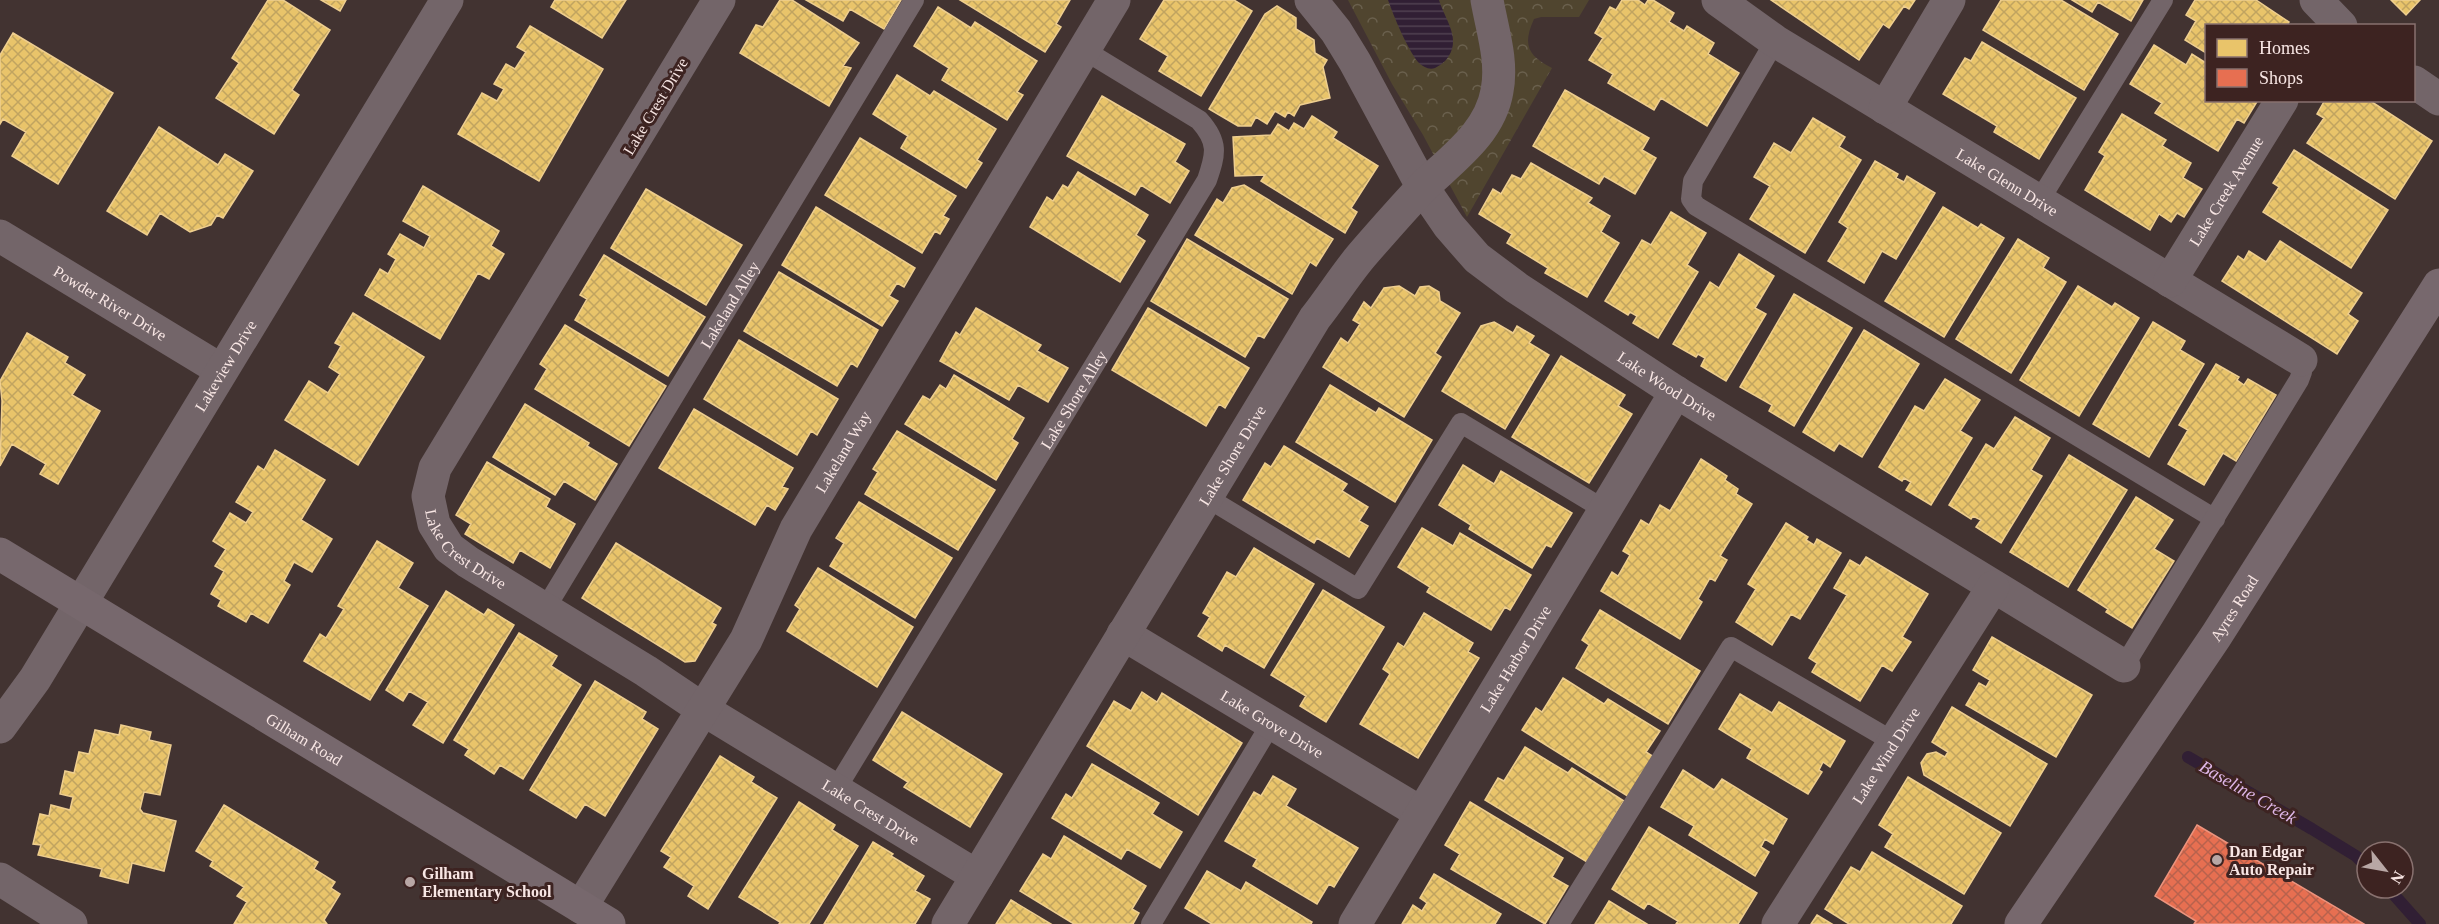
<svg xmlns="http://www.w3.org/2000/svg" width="2439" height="924" font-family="Georgia,serif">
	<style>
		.park { fill: url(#park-crowns) }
		.water { fill: url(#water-rules) }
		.homes { fill: url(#homes-cross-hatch); stroke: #eece8f; stroke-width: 1.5 }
		.shops { fill: url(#shops-cross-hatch); stroke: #ec937d; stroke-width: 1.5 }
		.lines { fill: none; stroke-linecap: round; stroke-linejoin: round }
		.stream { stroke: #311f34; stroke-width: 12 }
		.lane { stroke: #736569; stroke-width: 20 }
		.street { stroke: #736569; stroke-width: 33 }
		.secondary { stroke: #77686d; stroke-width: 33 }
		.poi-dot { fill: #b8a7a5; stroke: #3d2321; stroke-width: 2 }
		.labels { text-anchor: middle; stroke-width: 6; stroke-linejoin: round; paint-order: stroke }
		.street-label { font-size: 16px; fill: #f8e6e4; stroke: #3d2321 }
		.poi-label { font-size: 16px; font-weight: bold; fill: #f8e6e4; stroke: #3d2321; text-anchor: start }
		.water-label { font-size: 18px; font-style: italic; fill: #deb6e7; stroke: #3d2321 }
	</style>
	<defs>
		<pattern id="park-crowns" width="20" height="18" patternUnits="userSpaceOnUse" patternTransform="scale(1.5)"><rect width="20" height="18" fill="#50452f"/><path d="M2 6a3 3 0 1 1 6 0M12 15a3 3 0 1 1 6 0" fill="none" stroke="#6a604d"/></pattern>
		<pattern id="water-rules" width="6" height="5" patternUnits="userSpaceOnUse" patternTransform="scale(1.5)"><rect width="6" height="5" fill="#311f34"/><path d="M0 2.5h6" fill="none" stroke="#504051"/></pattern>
		<pattern id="homes-cross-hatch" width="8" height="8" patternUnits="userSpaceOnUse" patternTransform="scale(1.5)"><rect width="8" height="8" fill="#e9c46a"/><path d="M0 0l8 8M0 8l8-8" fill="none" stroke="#c1a460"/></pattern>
		<pattern id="shops-cross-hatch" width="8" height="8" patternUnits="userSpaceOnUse" patternTransform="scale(1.5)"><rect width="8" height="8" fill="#e76f51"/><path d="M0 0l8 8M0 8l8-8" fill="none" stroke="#b8624d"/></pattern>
	</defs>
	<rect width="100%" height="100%" fill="#423331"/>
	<path class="park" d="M1348 0H1589L1579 17H1541L1534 19C1522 45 1528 56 1552 68L1467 217 1423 135 1392 84Z"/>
	<path class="water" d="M1388 0H1439C1445 20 1463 40 1446 60 1443 63 1439 66 1435 68 1429 70 1423 67 1418 62 1407 48 1394 17 1388 0Z"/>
	<path class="homes" d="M268 0H283L330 30 292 90 299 95 274 134 216 98 239 63 232 58Z
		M321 0H346L340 11Z
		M555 0H626L602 38 551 7Z
		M780 0H792L859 43 843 66 851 68 829 106 740 53 756 25 763 27Z
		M806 0H901L884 29 850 9 843 21Z
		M960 0H1070L1056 24 1061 27 1045 52Z
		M1164 0H1234L1252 11 1201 96 1159 71 1168 56 1140 39Z
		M1622 0H1638L1645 5 1648 0H1653L1674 13 1669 22 1684 31 1687 26 1714 43 1708 54 1739 73 1707 126 1661 98 1654 110 1608 83 1613 74 1589 60 1603 38 1595 33 1610 7 1616 10Z
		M1771 0H1915L1909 9 1904 6 1889 28 1883 24 1859 60Z
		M2001 0H2061L2118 34 2084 90 1983 30Z
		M2072 0H2143L2131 21 2098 2 2092 12Z
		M2195 0H2256L2289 22 2287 26H2206V53L2185 40 2196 21 2186 15Z
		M2391 0H2420L2406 15Z
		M1277 6 1296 18V29L1314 40 1315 53 1327 60 1323 67 1330 98 1300 105 1294 116 1288 112 1285 117 1275 111 1267 124 1256 117 1251 126H1238L1209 109 1265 14Z
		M938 7 971 28 975 22 1037 61 1017 92 1023 95 1007 120 942 80 949 68 914 46Z
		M530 26 603 69 539 181 458 134 482 93 497 101 504 89 494 84 506 64 515 69 526 52 517 47Z
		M13 33 113 93 58 184 12 156 26 132 3 119 0 124V55Z
		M1982 42 2076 98 2039 159 1994 132 1997 126 1943 94 1965 58 1971 61Z
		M2154 45 2186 65 2192 54 2206 63V100H2258L2244 123 2237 119 2218 151 2155 113 2162 103 2130 84Z
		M897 75 930 96 934 91 996 129 977 160 982 163 966 188 901 148 908 136 873 114Z
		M1565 90 1649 138 1642 150 1656 158 1635 194 1604 176 1599 184 1533 146Z
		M1102 96 1185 144 1175 162 1189 171 1170 203 1141 185 1135 195 1067 156Z
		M2325 100H2369L2432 141 2395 199 2307 143 2324 118 2317 114Z
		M2122 114 2166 140 2162 146 2191 163 2183 178 2202 189 2184 217 2177 213 2171 222 2159 214 2150 230 2085 190 2105 156 2099 152Z
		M1312 116 1337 132 1333 138 1378 166 1351 208 1357 212 1345 233 1261 181 1265 175 1235 176 1233 137 1271 135 1278 124 1289 131 1294 123 1304 129Z
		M1813 118 1845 137 1839 147 1861 160 1805 253 1750 219 1770 186 1754 177 1774 143 1791 153Z
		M159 127 218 165 225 154 253 171 223 218 217 215 211 225 190 232 160 213 147 235 107 211Z
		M860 138 956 196 943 216 949 219 940 234 935 231 922 253 825 195Z
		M2294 150 2388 210 2351 268 2263 212 2279 187 2273 183Z
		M1875 161 1898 174 1896 178 1904 182 1907 176 1935 193 1896 259 1882 251 1864 283 1828 261 1848 228 1839 222Z
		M1531 163 1592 198 1588 203 1610 216 1601 232 1619 243 1587 297 1545 273 1548 268 1507 243 1512 234 1479 214 1493 189 1501 194 1512 175 1521 179Z
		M1078 172 1148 215 1136 235 1145 241 1120 282 1030 227 1047 197 1053 201 1063 185 1068 188Z
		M1244 185 1333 239 1316 266 1310 262 1292 294 1195 235 1217 199 1223 203 1232 188Z
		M423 186 499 231 491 246 504 254 489 279 478 273 440 339 365 295 380 269 388 274 396 259 388 254 400 234 424 248 430 236 403 221Z
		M646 189 742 245 706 305 611 248Z
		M816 207 915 268 904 287 897 283 889 296 898 301 882 326 782 265Z
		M1943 207 1978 228 1981 224 2004 238 1944 337 1885 301Z
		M1671 212 1706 233 1687 265 1698 272 1658 338 1633 323 1637 316 1630 312 1628 315 1605 301 1642 240 1651 245Z
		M1187 239 1288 299 1264 338 1258 335 1245 357 1151 301Z
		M2018 239 2049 258 2043 268 2066 282 2011 373 1956 339Z
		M2280 241 2362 293 2348 314 2358 321 2337 354 2222 281 2238 256 2244 260 2249 251 2266 262Z
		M1739 254 1774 276 1755 308 1766 314 1726 381 1701 366 1705 358 1698 354 1696 357 1673 344 1710 282 1719 288Z
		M604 255 705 317 668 376 575 320 587 299 580 295Z
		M779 272 878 330 857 367 851 363 837 386 744 331Z
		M1399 286 1415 296 1420 287 1429 286 1439 292 1440 301 1460 313 1435 353 1441 357 1404 417 1323 367 1341 338 1348 343 1360 324 1353 320 1364 302 1371 308 1384 288Z
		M2078 286 2112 307 2115 303 2139 318 2079 416 2020 380Z
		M1794 294 1852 328 1794 426 1769 411 1772 405 1740 387Z
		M976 308 1041 345 1037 351 1068 368 1048 402 1018 385 1009 400 940 361 956 332 960 335Z
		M1148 308 1249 368 1225 408 1219 404 1206 426 1112 370Z
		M353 313 424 357 358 465 285 420 309 381 328 393 340 374 329 367 341 346 335 343Z
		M1494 322 1513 333 1517 326 1534 336 1529 343 1549 355 1505 429 1442 391 1481 326Z
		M2153 322 2185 341 2180 350 2204 364 2149 457 2093 424Z
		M565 325 666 386 629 446 535 389 547 369 540 364Z
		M1864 330 1919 364 1862 457 1839 443 1834 451 1803 432Z
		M27 333 68 357 65 363 85 375 72 395 100 411 58 484 40 474 46 464 12 444 0 466 2 401 0 381Z
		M739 340 838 399 817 435 811 431 797 455 704 399Z
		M1561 356 1625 395 1618 406 1632 414 1589 483 1512 437Z
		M2216 364 2239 377 2237 380 2244 385 2248 379 2276 395 2236 461 2223 453 2204 485 2168 464 2188 430 2179 425Z
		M954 375 1024 418 1012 439 1018 443 996 480 905 424 923 396 930 400 940 385 946 389Z
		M1945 379 1980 400 1960 431 1972 438 1931 505 1906 490 1911 482 1904 478 1902 481 1879 467 1915 406 1924 411Z
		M1330 385 1376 413 1379 408 1432 440 1395 502 1296 442Z
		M525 404 589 443 587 446 617 464 595 500 564 481 555 495 493 457Z
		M694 409 793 468 782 487 788 489 775 510 767 505 755 525 659 468Z
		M2015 417 2050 438 2031 470 2042 476 2001 543 1976 527 1981 520 1973 516 1971 519 1949 505 1986 444 1994 449Z
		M897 431 995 490 958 550 865 494 878 472 873 469Z
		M1284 446 1347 484 1342 491 1368 507 1359 521 1368 526 1349 557 1317 538 1314 543 1243 500 1265 463 1271 467Z
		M275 450 325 480 301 520 332 539 312 572 294 562 284 581 290 585 268 623 251 613 246 622 218 606 221 600 211 594 224 571 215 566 226 549 213 541 230 513 246 523 253 512 236 502 258 466 264 470Z
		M2069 455 2127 490 2068 587 2010 552Z
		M1701 459 1727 476 1725 480 1738 489 1736 494 1752 504 1720 556 1727 560 1715 581 1710 578 1698 599 1702 602 1680 639 1601 591 1612 572 1618 576 1630 555 1623 551 1641 520 1649 525 1660 505 1670 511Z
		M487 462 550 499 546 507 575 524 550 568 520 550 513 563 465 534 471 524 456 515Z
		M1463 465 1494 484 1501 471 1572 513 1551 547 1546 545 1532 568 1469 529 1471 525 1439 505Z
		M2136 497 2173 520 2154 549 2174 561 2132 628 2106 612 2108 609 2078 590Z
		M859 502 952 558 915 618 830 566 844 543 836 538Z
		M1786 523 1808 537 1806 540 1814 545 1817 539 1841 553 1800 619 1791 614 1772 645 1736 622 1756 589 1748 584Z
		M1422 528 1453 546 1460 533 1531 575 1510 610 1505 607 1491 630 1427 592 1430 587 1398 567Z
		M377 541 413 563 398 588 428 606 370 700 304 661 320 634 326 638 344 609 338 606Z
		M616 543 721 608 712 623 716 625 695 661 685 662 582 598Z
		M1254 548 1314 584 1264 668 1225 645 1222 651 1198 636 1210 617 1203 613 1227 572 1236 577Z
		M1866 557 1928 594 1902 637 1911 642 1892 671 1882 665 1860 701 1812 672 1817 663 1809 658 1847 595 1834 588 1850 560 1860 566Z
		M818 568 913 627 877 687 787 631 800 609 795 605Z
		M1323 590 1384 627 1326 722 1300 706 1306 696 1271 675Z
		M446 591 484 615 488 609 514 625 443 743 413 725 428 702 409 691 403 701 386 690Z
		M1600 610 1700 671 1668 724 1576 668 1589 645 1582 640Z
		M1424 613 1473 643 1468 652 1479 658 1418 758 1360 724 1390 674 1383 669 1398 643 1404 647Z
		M519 633 557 656 551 666 581 685 523 779 500 765 494 774 465 755 469 749 454 740Z
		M1992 637 2092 695 2056 757 1966 705 1979 683 1986 687 1990 680 1973 670Z
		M1563 678 1604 704 1608 699 1660 731 1646 752 1654 757 1629 797 1522 730 1536 708 1542 712Z
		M595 681 646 712 642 719 658 729 605 816 585 804 576 818 530 790Z
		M1142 692 1157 702 1162 693 1242 743 1198 815 1087 746 1114 701 1131 711Z
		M1740 694 1772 713 1779 702 1845 741 1830 767 1823 762 1819 770 1822 772 1808 794 1747 758 1752 749 1719 729Z
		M1952 707 2047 764 2010 826 1924 775 1921 763 1927 754 1936 752 1945 757 1948 752 1932 742Z
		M902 712 1002 774 970 827 904 787 908 782 873 760Z
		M121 725 151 732 149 740 171 745 160 795 144 792 140 809 143 813 176 821 164 871 132 863 128 883 100 876 102 869 38 855 41 845 33 844 40 814 49 816 51 805 70 810 73 797 60 794 65 771 74 773 79 752 89 754 95 730 119 735Z
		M1525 747 1568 773 1572 768 1624 801 1587 862 1485 800 1498 778 1504 781Z
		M720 756 754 777 751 782 777 798 708 909 688 896 694 886 664 867 671 857 661 851Z
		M1092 764 1159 803 1152 814 1182 832 1160 868 1127 849 1121 859 1052 818 1066 794 1072 798Z
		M1683 770 1714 790 1722 779 1787 819 1773 844 1765 839 1761 847 1769 852 1755 876 1689 835 1694 826 1661 807Z
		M1273 776 1296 789 1286 806 1358 848 1334 887 1329 884 1317 904 1253 866 1257 859 1225 841 1254 792 1261 796Z
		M1908 777 2001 833 1964 894 1885 847 1893 834 1879 825Z
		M799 802 835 825 832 830 858 846 809 924H779L780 922 739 897Z
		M1470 802 1563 858 1552 877 1568 886 1545 924 1451 869 1460 854 1445 845Z
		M224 805 318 862 314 869 335 882 331 888 340 894 324 920 327 924H234L247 902 237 896 244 887 210 866 213 861 196 851Z
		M1649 827 1757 893 1738 924H1676L1678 921 1648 903 1644 909 1612 889Z
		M1064 836 1146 886 1132 909 1139 913 1133 924H1074L1020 891 1043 854 1051 859Z
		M873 842 893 854 891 856 924 876 915 891 930 899 915 924H824Z
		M1872 852 1962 906 1951 924H1849L1825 909 1851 867 1860 872Z
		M1207 871 1241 891 1246 882 1312 922 1311 924H1212L1185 908Z
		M1434 874 1501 914 1495 924H1402L1413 905 1422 911 1427 903 1420 898Z
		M1011 900 1051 924H996Z
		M1609 901 1647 924H1595Z
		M1817 915 1832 924H1811Z"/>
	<path class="shops" d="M2197 825 2364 924H2194L2196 921 2155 896Z"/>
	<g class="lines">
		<path class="stream" d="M2188 757 2312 829 2356 856 2367 867
			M2388 888 2420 924"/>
		<g class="lane">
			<path d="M1775 41 1693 181 1691 199 1696 206 2215 519"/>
			<path d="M2039 201 2163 0"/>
			<path d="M1206 497 1358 589 1461 423 1605 510"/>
			<path id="s1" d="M545 609 914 0"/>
			<path d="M2124 666 2299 380 2302 372 2301 360"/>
			<path id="s2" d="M836 789 1207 180C1216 154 1219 142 1199 120L1084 50"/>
			<path d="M1151 924 1272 722"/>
			<path d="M1559 924 1731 647 1894 742"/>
		</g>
		<g class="street">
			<path id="s3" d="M719 0 435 468 428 496 434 524 449 548 468 562 646 671 704 710 977 876"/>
			<path id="s4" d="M1311 0 1336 31 1355 62 1423 188 1449 226 1477 258 1517 288 1676 392 2124 666"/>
			<path id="s5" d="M1718 0 1775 41 2301 360"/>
			<path d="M2316 0 2341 26"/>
			<path d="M2414 82 2439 99"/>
			<path d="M1885 108 1949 0"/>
			<path id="s6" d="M0 236 221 370"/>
			<path id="s7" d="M2170 281 2282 100"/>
			<path id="s8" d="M1123 634 1421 813"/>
			<path id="s9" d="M0 727 35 679 447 0"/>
			<path d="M0 879 71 924"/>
			<path id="s10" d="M581 907 746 640 796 529 1114 0"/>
			<path id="s11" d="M948 924 1315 318C1331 298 1345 275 1362 255 1382 232 1402 209 1423 187 1452 159 1490 133 1497 91 1503 61 1492 29 1487 0"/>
			<path id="s12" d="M1355 924 1676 392"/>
			<path id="s13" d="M1778 924 1993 587"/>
		</g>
		<g class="secondary">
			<path id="s14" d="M0 554 609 924"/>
			<path id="s15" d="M2021 924 2216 636 2439 285"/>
		</g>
	</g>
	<g class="poi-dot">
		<circle cx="2217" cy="860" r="6"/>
		<circle cx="410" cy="882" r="6"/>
	</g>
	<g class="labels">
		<g class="street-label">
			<text transform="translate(655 106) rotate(-59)" y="6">Lake Crest Drive</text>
			<text dy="6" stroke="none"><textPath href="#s5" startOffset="342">Lake Glenn Drive</textPath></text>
			<text dy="6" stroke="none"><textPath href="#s7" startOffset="106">Lake Creek Avenue</textPath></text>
			<text dy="6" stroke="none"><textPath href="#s6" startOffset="129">Powder River Drive</textPath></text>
			<text dy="6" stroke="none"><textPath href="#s1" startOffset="356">Lakeland Alley</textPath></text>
			<text dy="6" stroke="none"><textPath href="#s9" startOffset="426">Lakeview Drive</textPath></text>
			<text dy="6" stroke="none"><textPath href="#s4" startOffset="537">Lake Wood Drive</textPath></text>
			<text dy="6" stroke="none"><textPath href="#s2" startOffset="456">Lake Shore Alley</textPath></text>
			<text dy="6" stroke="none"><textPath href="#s10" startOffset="526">Lakeland Way</textPath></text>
			<text dy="6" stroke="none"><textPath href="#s11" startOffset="548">Lake Shore Drive</textPath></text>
			<text dy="6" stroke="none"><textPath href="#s3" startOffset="645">Lake Crest Drive</textPath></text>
			<text dy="6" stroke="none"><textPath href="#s15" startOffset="381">Ayres Road</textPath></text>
			<text dy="6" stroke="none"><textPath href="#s12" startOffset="310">Lake Harbor Drive</textPath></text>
			<text dy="6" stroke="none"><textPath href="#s8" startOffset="174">Lake Grove Drive</textPath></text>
			<text dy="6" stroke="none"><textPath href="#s14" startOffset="356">Gilham Road</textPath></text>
			<text dy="6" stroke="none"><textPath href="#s13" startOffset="200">Lake Wind Drive</textPath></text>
			<text dy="6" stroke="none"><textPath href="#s3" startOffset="1131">Lake Crest Drive</textPath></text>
		</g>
		<g class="poi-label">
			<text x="2229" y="857">Dan Edgar<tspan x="2229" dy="18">Auto Repair</tspan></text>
			<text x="422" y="879">Gilham<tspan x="422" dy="18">Elementary School</tspan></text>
		</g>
		<g class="water-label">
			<text transform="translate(2248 792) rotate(30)" y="6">Baseline Creek</text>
		</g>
	</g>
	<rect x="2205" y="24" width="210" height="78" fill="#3d2321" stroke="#88716f" stroke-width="1.5"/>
	<rect x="2217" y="39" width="30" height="18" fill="#e9c46a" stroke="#88716f" stroke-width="1.5"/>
	<text x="2259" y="54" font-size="18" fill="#f8e6e4">Homes</text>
	<rect x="2217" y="69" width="30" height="18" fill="#e76f51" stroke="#88716f" stroke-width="1.5"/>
	<text x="2259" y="84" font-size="18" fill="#f8e6e4">Shops</text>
	<g transform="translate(2385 870) rotate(121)"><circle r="28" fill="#3d2321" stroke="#88716f" stroke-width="1.5"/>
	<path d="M0-4.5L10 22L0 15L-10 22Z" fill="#b8a7a5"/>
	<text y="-9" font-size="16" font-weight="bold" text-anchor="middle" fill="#f8e6e4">N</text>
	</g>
</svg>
